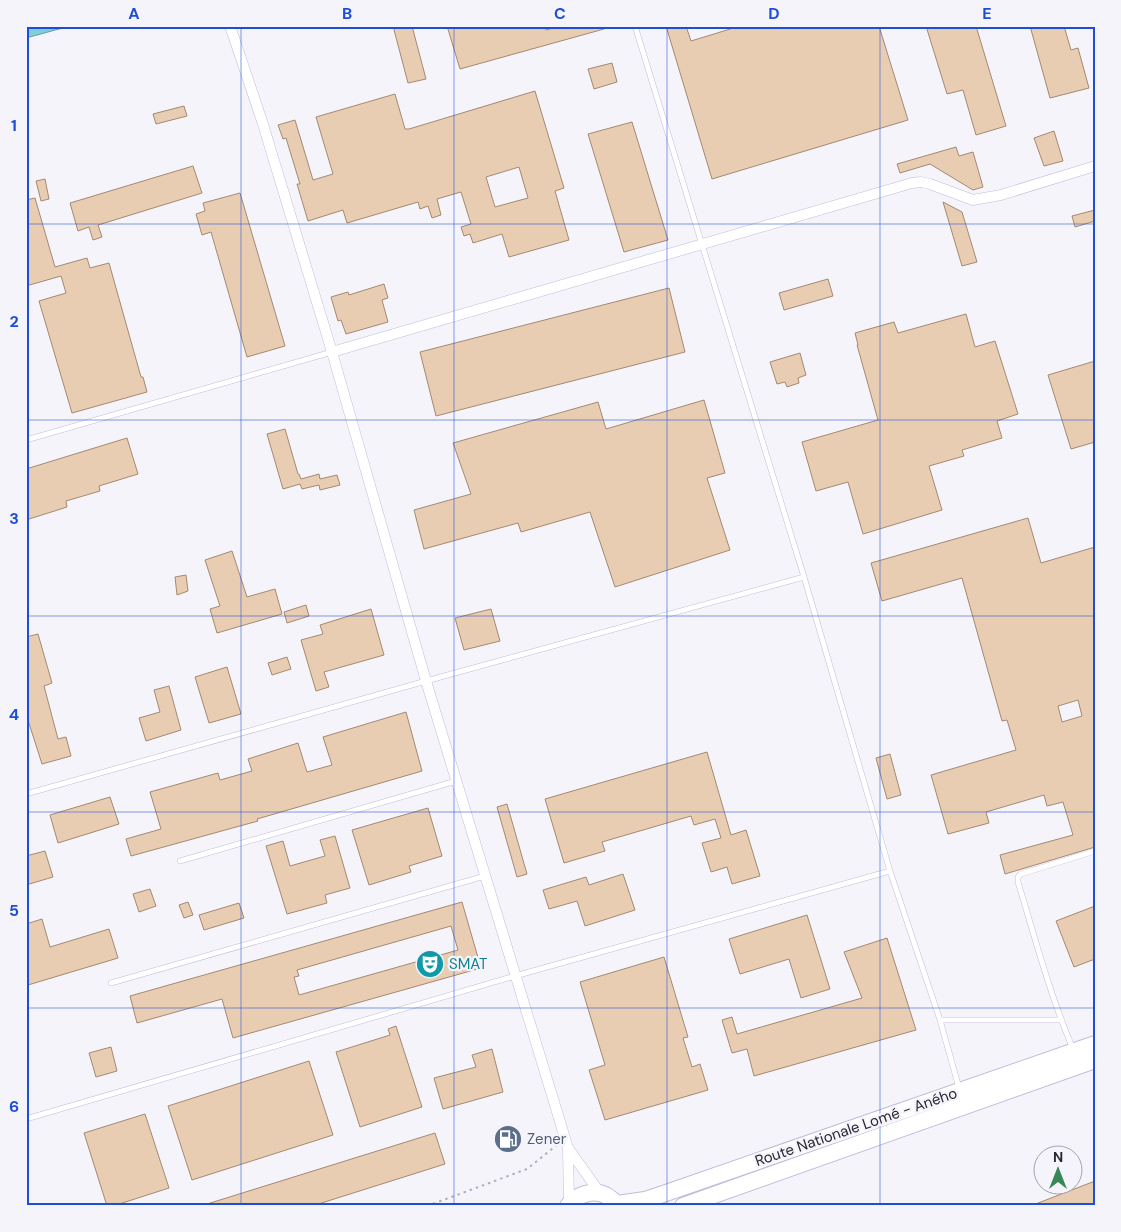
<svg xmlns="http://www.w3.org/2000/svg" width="1121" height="1232" font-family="'DM Sans',sans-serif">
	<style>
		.water { fill: #7fced9; stroke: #669ca8 }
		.building { fill: #e9cdb3; stroke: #a38971; fill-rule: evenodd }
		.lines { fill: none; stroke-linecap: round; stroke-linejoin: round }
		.service-casing { stroke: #c1bcdd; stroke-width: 6 }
		.minor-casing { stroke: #c1bcdd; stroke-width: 11 }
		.trunk-casing { stroke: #c1bcdd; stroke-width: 18 }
		.path { stroke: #b0aeb7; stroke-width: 2; stroke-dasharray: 2.5 4; stroke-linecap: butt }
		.service { stroke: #fff; stroke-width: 5 }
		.minor { stroke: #fff; stroke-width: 10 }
		.trunk { stroke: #fff; stroke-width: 16 }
		.grid { fill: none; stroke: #1d4ed8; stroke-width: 1; stroke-opacity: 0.55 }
		.labels { text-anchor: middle; stroke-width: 4.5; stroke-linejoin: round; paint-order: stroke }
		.culture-label { font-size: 15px; fill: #0d838f; stroke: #f6f4fb; text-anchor: start }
		.street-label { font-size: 15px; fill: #2a2734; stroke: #f6f4fb }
		.service-label { font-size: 15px; fill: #4e5e75; stroke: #f6f4fb; text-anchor: start }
		.neatline { fill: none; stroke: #1d4ed8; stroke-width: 2 }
		.grid-label { font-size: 16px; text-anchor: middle; font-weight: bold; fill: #1d4ed8 }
	</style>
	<rect width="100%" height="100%" fill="#f6f4fb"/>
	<path class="water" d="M35 26H70L26 38V29Z"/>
	<path class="building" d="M393 26H412L426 79 408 83Z
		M447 26H545L546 30 560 26H604V29L460 69Z
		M666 26H686L691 41 740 26H879L908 120 712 179Z
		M926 26H976L1006 126 976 135 963 90 947 94Z
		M1030 26H1064L1071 50 1078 48 1089 88 1050 98Z
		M612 63 617 82 594 89 588 69Z
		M535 91 564 188 555 191 569 240 509 257 502 234 473 243 470 234 464 236 461 227 471 224 461 192 437 199 441 215 432 218 428 206 420 209 418 202 347 223 343 210 308 221 297 184H300L286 138 283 139 278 125 295 120 313 180 333 174 316 117 395 94 405 129H409ZM519 167 528 198 495 207 486 177Z
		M184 106 187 116 156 124 153 114Z
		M632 122 668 240 624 252 588 134Z
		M1054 131 1063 161 1044 166 1034 138Z
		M956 147 959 156 973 152 983 187 973 190 930 164 900 173 897 164Z
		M193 166 202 193 98 225 102 237 93 240 89 227 78 231 70 203Z
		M45 179 49 199 41 201 36 181Z
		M240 193 285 346 247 357 211 232 202 235 196 214 205 211 203 203Z
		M35 198 55 267 87 258 90 268 109 263 141 377H143L147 392 72 413 39 301 66 293 61 276 26 286V200Z
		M943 202 962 212 977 262 962 266Z
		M1095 210V221L1075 227 1072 216Z
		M828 279 833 296 784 310 779 293Z
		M384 284 388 298 382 300 388 322 346 334 341 320 338 321 331 297 348 292 349 295Z
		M669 288 685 352 436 416 420 352Z
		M966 314 975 347 995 341 1018 414 997 421 1002 438 962 450 964 456 929 466 942 510 863 534 848 482 816 491 802 442 878 420 857 345H858L855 333 894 322 898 333Z
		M800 353 806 375 798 378 799 383 787 387 785 382 777 384 770 362Z
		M1095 361V442L1071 449 1048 375Z
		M704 400 725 473 707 478 730 550 615 587 590 512 521 532 518 523 424 549 414 510 471 494 453 443 598 402 606 429Z
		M285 429 298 474H299L301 479 319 474 320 479 337 475 340 485 320 490 319 485 302 489 300 484 283 489 267 434Z
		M127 438 138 474 99 486 100 491 66 501 67 507 26 520V469Z
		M1028 518 1041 563 1095 547V847L1005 874 1000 855 1073 835 1063 802 1047 806 1044 795 986 812 989 823 948 834 931 775 1016 750 1007 720 1002 721 962 578 882 601 871 563ZM1078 700 1082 716 1062 722 1058 706Z
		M232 551 247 597 275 589 282 614 217 633 210 609 220 606 205 560Z
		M186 575 188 591 177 595 175 577Z
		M306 605 309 616 287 623 284 612Z
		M371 609 384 655 324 672 329 687 316 691 301 640 323 634 320 625Z
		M491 609 500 641 464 650 455 618Z
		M38 634 52 683 44 686 58 739 66 737 71 756 42 764 26 714V637Z
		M287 657 291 669 272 675 268 663Z
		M227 667 241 714 209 723 195 677Z
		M169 686 181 730 146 741 139 718 160 712 154 690Z
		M406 712 422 771 257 819 258 821 131 856 126 839 161 829 150 792 218 773 220 780 252 771 248 759 298 743 307 772 332 765 323 737Z
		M707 752 731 835 746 830 760 876 732 884 727 867 711 872 702 843 721 838 715 819 694 825 691 816 602 842 605 851 564 863 545 799Z
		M890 754 901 795 887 799 876 758Z
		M110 797 119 824 58 843 50 815Z
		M507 804 527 874 517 877 497 807Z
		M428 808 442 856 409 866 411 872 369 885 352 830Z
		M335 836 350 888 325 895 327 903 287 914 266 846 283 841 290 866 325 856 320 840Z
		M45 851 53 877 26 885V856Z
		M623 874 635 910 585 926 577 901 549 909 543 890 586 877 589 885Z
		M150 889 156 906 139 912 133 894Z
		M188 902 193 915 184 918 179 905Z
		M462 902 481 968 233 1038 222 999 137 1023 130 996ZM451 926 458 950 299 995 294 977 299 976 297 970Z
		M239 903 244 918 204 930 199 915Z
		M1095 906V959L1074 967 1056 921Z
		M807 915 830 989 801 998 789 959 740 974 729 939Z
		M42 919 50 947 109 929 118 958 28 985 26 980V924Z
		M887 938 916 1030 754 1076 747 1049 732 1053 722 1020 732 1017 737 1034 862 998 844 952Z
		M664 957 688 1037 683 1038 692 1067 700 1064 708 1090 605 1120 589 1070 605 1065 580 982Z
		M396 1026 422 1107 360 1127 336 1052 390 1035 388 1029Z
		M111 1047 117 1071 96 1077 89 1053Z
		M492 1049 503 1092 443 1109 434 1078 476 1067 472 1055Z
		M309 1061 333 1135 192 1180 168 1106Z
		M145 1114 169 1188 113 1206H107L84 1133Z
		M435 1133 445 1164 312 1206H208L207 1204Z
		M1095 1181V1206H1033V1205Z"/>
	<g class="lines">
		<defs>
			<path id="service" d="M635 26 804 577 890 871 940 1020 959 1088
				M26 440 332 352
				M26 794 426 681 804 577
				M180 861 456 781
				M111 983 485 876
				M940 1020H1061
				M1073 1049C1050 995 1035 938 1018 882V877L1021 874 1095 851
				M26 1119 515 976 890 871"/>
			<path id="minor" d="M230 26 262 121 332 352 426 681 568 1148 569 1203
				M332 352 912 183 921 182 930 184 973 200 1001 195 1095 166
				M568 1148 600 1193"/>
			<path id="trunk" d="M617 1204 645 1200 663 1194 1095 1044
				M568 1206C576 1195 594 1188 607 1196 611 1198 615 1203 619 1206
				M683 1206 1095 1060"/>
		</defs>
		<use href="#service" class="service-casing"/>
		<use href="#minor" class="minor-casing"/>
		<use href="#trunk" class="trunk-casing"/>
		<path class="path" d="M427 1206 527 1169 557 1145"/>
		<use href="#service" class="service"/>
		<use href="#minor" class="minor"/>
		<use href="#trunk" class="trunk"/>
	</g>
	<path class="grid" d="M241 26V1206M454 26V1206M667 26V1206M880 26V1206M26 224H1095M26 420H1095M26 616H1095M26 812H1095M26 1008H1095"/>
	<defs>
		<symbol id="theatre-disc" viewBox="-11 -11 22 22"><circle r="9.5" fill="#0f9aa8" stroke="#f6f4fb"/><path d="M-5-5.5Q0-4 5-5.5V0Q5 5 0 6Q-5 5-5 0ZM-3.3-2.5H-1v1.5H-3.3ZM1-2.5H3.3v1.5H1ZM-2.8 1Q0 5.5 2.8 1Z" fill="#fff"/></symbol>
		<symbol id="fuel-disc" viewBox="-11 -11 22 22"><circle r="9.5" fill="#5c6f8a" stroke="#f6f4fb"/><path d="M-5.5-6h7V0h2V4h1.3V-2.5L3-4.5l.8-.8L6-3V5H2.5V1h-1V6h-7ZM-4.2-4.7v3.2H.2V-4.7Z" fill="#fff"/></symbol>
	</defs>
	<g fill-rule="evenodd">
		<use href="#theatre-disc" x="414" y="948" width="32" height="32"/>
		<use href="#fuel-disc" x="492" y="1123" width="32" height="32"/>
	</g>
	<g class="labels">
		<g class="culture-label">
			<text x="449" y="969">SMAT</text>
		</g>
		<g class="street-label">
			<text transform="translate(856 1127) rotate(-19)" y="5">Route Nationale Lomé - Aného</text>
		</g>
		<g class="service-label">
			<text x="527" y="1144">Zener</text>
		</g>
	</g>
	<rect width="1121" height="1232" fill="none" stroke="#f6f4fb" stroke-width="55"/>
	<g transform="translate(1058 1170)"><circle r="24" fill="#f6f4fb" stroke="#a4a2ab"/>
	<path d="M0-4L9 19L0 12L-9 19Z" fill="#378757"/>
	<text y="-8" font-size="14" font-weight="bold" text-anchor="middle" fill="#2a2734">N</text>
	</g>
	<rect x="28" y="28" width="1066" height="1176" class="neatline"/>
	<g class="grid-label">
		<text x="134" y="19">A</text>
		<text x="347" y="19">B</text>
		<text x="560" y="19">C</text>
		<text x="774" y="19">D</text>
		<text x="987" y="19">E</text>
		<text x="14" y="131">1</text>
		<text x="14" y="327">2</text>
		<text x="14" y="524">3</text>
		<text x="14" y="720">4</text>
		<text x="14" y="916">5</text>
		<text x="14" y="1112">6</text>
	</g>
</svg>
